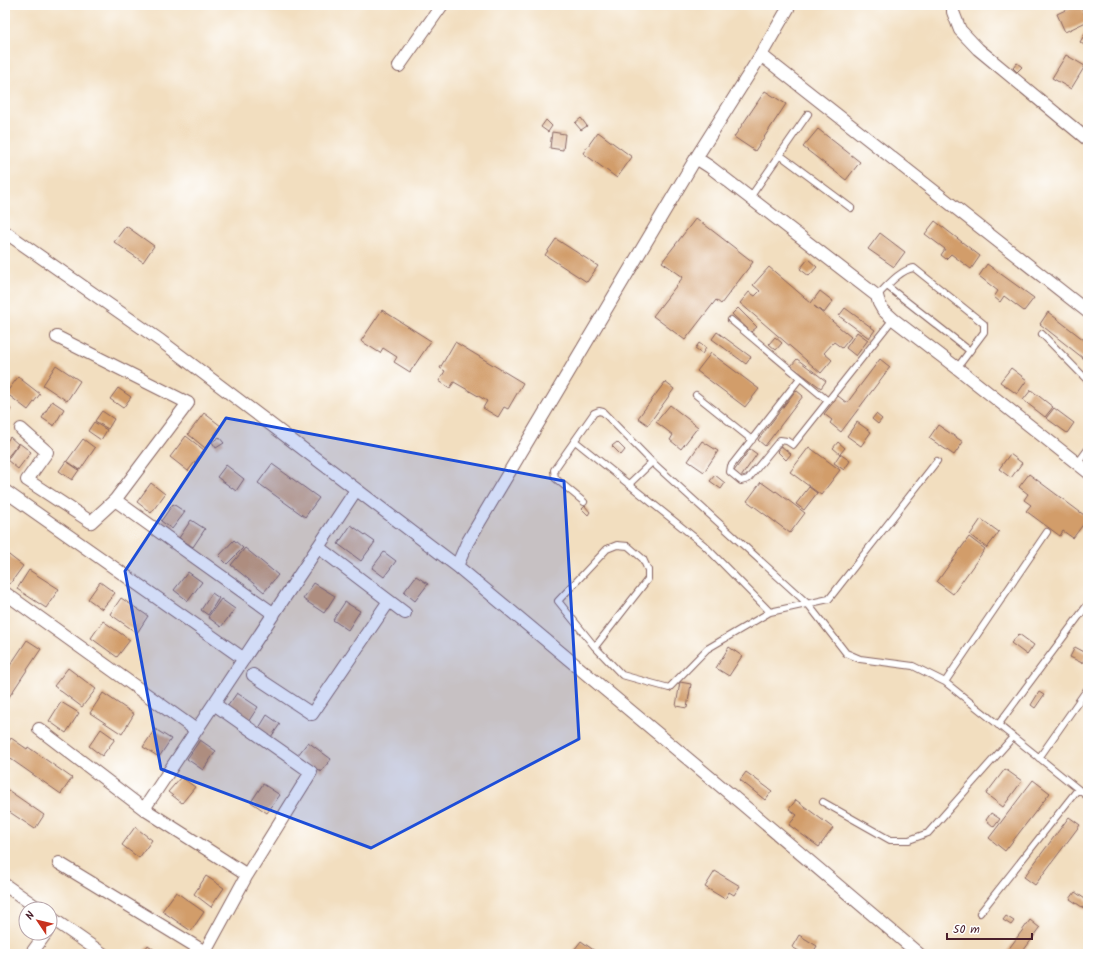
<svg xmlns="http://www.w3.org/2000/svg" width="1093" height="959" font-family="Kalam,sans-serif">
	<style>
		.building { fill: #d29d6b }
		.lines { fill: none; stroke-linecap: round; stroke-linejoin: round }
		.service-casing { stroke: #85625f; stroke-width: 8 }
		.minor-casing { stroke: #85625f; stroke-width: 14 }
		.service { stroke: #fff; stroke-width: 6 }
		.minor { stroke: #fff; stroke-width: 12 }
		.marked { fill: #1d4ed8; fill-opacity: 0.2; stroke: #1d4ed8; stroke-width: 3; stroke-linejoin: round }
	</style>
	<rect width="100%" height="100%" fill="#fff"/>
	<filter id="ink" filterUnits="userSpaceOnUse"><feTurbulence type="fractalNoise" baseFrequency=".025" numOctaves="2"/><feDisplacementMap in="SourceGraphic" scale="8" xChannelSelector="R" yChannelSelector="G"/><feConvolveMatrix kernelMatrix="1 2 1 2 8 2 1 2 1" color-interpolation-filters="sRGB"/></filter>
	<filter id="wash" filterUnits="userSpaceOnUse"><feTurbulence type="fractalNoise" baseFrequency=".012" numOctaves="4" result="noise"/><feDisplacementMap in="SourceGraphic" scale="16" xChannelSelector="R" yChannelSelector="G"/><feGaussianBlur stdDeviation="0.9" result="paint"/><feColorMatrix in="noise" values="0 0 0 0 0 0 0 0 0 0 0 0 0 0 0 0 0 1.4 0 .05"/><feComposite in="paint" operator="in"/></filter>
	<g filter="url(#wash)">
		<rect width="100%" height="100%" fill="#f2debf"/>
		<g id="blocks">
			<path class="building" d="M1076 5H1080L1088 21 1065 32 1057 14Z
				M1088 29V48L1080 42Z
				M1066 55 1085 66 1071 89 1052 78Z
				M1017 63 1022 67 1017 72 1013 68Z
				M765 91 786 104 755 151 734 137Z
				M581 118 587 126 581 130 575 123Z
				M546 120 552 126 548 132 541 127Z
				M818 129 860 162 846 180 803 147Z
				M552 132 565 134 563 150 550 148Z
				M598 132 632 157 617 178 583 153Z
				M696 218 753 262 721 304 716 300 685 340 653 316 683 277 662 262Z
				M935 221 980 256 971 269 951 254 946 259 941 255 945 249 925 234Z
				M126 226 154 246 143 262 114 242Z
				M880 233 905 252 894 267 868 249Z
				M556 239 598 266 587 282 545 255Z
				M808 259 817 267 809 276 800 269Z
				M987 264 1034 298 1024 311 1004 296 1000 302 994 297 998 291 979 276Z
				M769 267 811 303 820 291 833 301 824 313 814 306 851 337 842 348 834 342 824 353 832 360 821 373 740 303 749 292 755 296 760 291 753 285Z
				M738 308 757 327 751 332 732 314Z
				M845 308 875 330 869 338 839 316Z
				M382 310 431 341 410 372 394 362 397 357 383 348 380 353 361 341Z
				M1048 312 1088 343V362L1040 324Z
				M717 332 751 357 746 364 712 339Z
				M857 332 868 340 856 356 846 348Z
				M775 337 782 343 776 350 769 344Z
				M455 342 523 383 508 409 504 407 498 417 483 408 487 401 454 382 450 388 439 381 445 371 440 368Z
				M699 343 706 348 702 354 695 349Z
				M711 353 759 389 745 407 697 371Z
				M797 359 826 381 821 388 791 366Z
				M880 359 890 367 841 432 830 423 832 420 824 414 838 396 847 403Z
				M56 365 80 381 67 401 43 385Z
				M1011 368 1027 380 1017 394 1000 382Z
				M18 377 40 394 28 410 6 393Z
				M665 382 674 389 648 425 638 418Z
				M118 388 131 397 123 408 110 399Z
				M796 390 803 396 765 446 758 440Z
				M1031 390 1053 407 1045 417 1023 400Z
				M52 401 64 409 54 426 42 418Z
				M670 405 698 427 681 449 670 440 673 435 656 422Z
				M5 406 11 409 6 416 5 415Z
				M1054 408 1074 423 1067 433 1046 418Z
				M102 411 114 419 108 429 95 421Z
				M204 413 221 426 205 448 188 434Z
				M876 414 882 419 878 424 872 419Z
				M94 422 107 430 101 440 88 431Z
				M857 422 871 432 861 446 847 436Z
				M938 425 963 442 954 455 929 438Z
				M186 436 204 450 188 471 170 457Z
				M10 437 18 444 6 459 5 444Z
				M219 437 224 443 216 448 212 442Z
				M83 439 95 448 80 470 67 461Z
				M702 441 718 451 704 472 688 461Z
				M617 442 625 450 621 455 612 446Z
				M838 442 845 448 840 454 833 448Z
				M19 443 31 452 18 469 7 460Z
				M781 446 791 454 786 460 777 451Z
				M809 447 840 470 821 495 790 472Z
				M750 449 757 454 741 477 734 471Z
				M840 454 850 461 844 470 834 463Z
				M1010 454 1022 463 1011 478 999 469Z
				M66 461 79 470 72 480 59 471Z
				M272 464 319 498 305 517 258 483Z
				M226 465 244 479 236 491 217 477Z
				M1029 474 1088 518 1073 538 1063 531 1060 536 1026 511 1031 505 1024 500 1028 494 1019 487Z
				M715 475 725 483 721 489 710 481Z
				M761 482 775 492 776 491 805 513 790 533 747 501Z
				M151 483 165 494 151 513 137 502Z
				M809 487 817 493 804 510 796 504Z
				M173 504 185 512 172 529 161 521Z
				M585 506 590 512 588 515 582 509Z
				M981 519 999 532 987 548 970 535Z
				M191 520 205 529 193 547 179 538Z
				M351 525 375 542 361 561 338 544Z
				M969 537 985 549 953 594 937 582Z
				M234 540 243 548 227 564 219 556Z
				M245 548 278 575 264 592 231 565Z
				M5 552 23 566 10 584 5 581Z
				M384 552 396 561 384 577 372 568Z
				M29 570 59 589 46 608 17 589Z
				M188 572 202 582 188 601 174 590Z
				M416 576 428 584 415 601 404 592Z
				M100 582 115 593 102 609 88 599Z
				M314 583 335 596 324 613 303 599Z
				M212 593 219 598 208 615 201 610Z
				M121 598 148 616 137 633 110 614Z
				M221 599 235 609 221 627 208 617Z
				M345 602 360 611 348 630 333 620Z
				M103 621 130 640 117 657 91 638Z
				M1019 634 1034 645 1027 655 1011 643Z
				M27 640 41 649 5 703V673Z
				M729 647 742 656 729 676 716 668Z
				M1075 647 1088 654 1082 663 1070 657Z
				M68 668 96 689 82 707 54 686Z
				M680 682 691 684 687 708 676 706Z
				M1039 692 1044 695 1035 708 1031 705Z
				M103 693 134 714 122 734 90 713Z
				M237 693 258 707 248 722 227 707Z
				M61 702 79 713 66 733 49 721Z
				M267 715 280 724 271 737 259 728Z
				M101 729 115 739 102 756 89 746Z
				M155 729 171 739 159 757 143 747Z
				M11 738 27 749 28 747 72 778 61 794 5 755V748Z
				M200 740 216 751 203 770 187 759Z
				M308 742 331 759 321 772 298 755Z
				M1005 769 1022 781 1003 807 986 794Z
				M746 772 772 791 765 800 740 780Z
				M181 777 195 787 182 803 168 792Z
				M1033 780 1050 793 1005 851 989 838Z
				M263 784 280 795 267 813 251 802Z
				M5 788 44 815 35 829 5 809Z
				M796 800 833 828 819 847 789 825 797 815 789 809Z
				M991 813 1000 819 994 827 986 820Z
				M1069 817 1080 825 1035 885 1024 877Z
				M135 827 152 840 139 858 122 845Z
				M715 871 740 886 734 895 729 892 725 899 705 887Z
				M206 876 224 888 211 907 194 894Z
				M176 892 204 912 191 931 162 911Z
				M1075 892 1088 901V911L1070 899Z
				M1006 916 1014 921 1011 925 1003 920Z
				M1030 920 1040 928 1021 954H1005Z
				M799 935 817 946 812 954H804L792 947Z
				M581 941 599 954H571Z
				M148 945 160 954H142Z"/>
		</g>
	</g>
	<g filter="url(#ink)">
		<use href="#blocks" fill-opacity="0" stroke="#85625f" stroke-width="1"/>
		<g class="lines">
			<defs>
				<path id="service" d="M780 155 851 208
					M749 199 808 114
					M887 286 970 351
					M877 296C886 287 901 269 914 268L984 324V332L957 368
					M731 320 828 401
					M1042 334 1088 381
					M800 378 731 466 730 472 741 481 748 479 780 440 787 441 793 445 893 319
					M696 395 752 440
					M575 441 704 545 770 612
					M1077 464 1088 449
					M629 484 652 462
					M584 502 555 478 554 470 594 413 599 411 603 412 652 462 808 604 846 653 860 659 913 666 945 682 1088 797
					M595 647 648 579V570L643 559 628 546 617 545 607 549 558 601 595 647 622 675 669 688 707 649 770 612 829 599 937 461
					M945 682 1047 532
					M998 725 1088 604
					M1039 758 1088 688
					M823 802 890 840H909L928 833 1013 737
					M980 913 1078 789"/>
				<path id="minor" d="M790 5 761 55 696 158 467 543 457 566 742 804 919 954
					M953 5V12L960 30 978 49 1088 140
					M761 55 1088 312
					M399 66 442 5
					M696 158 710 167 877 296 879 303 883 310 893 319 957 368 1088 472
					M5 232 161 341 457 566
					M21 429 47 452 27 480 91 522 115 500 188 403 57 337
					M5 491 244 659
					M115 500 274 614
					M318 547 405 613
					M5 593 196 730
					M253 675 312 714 389 601
					M39 729 144 809 247 875
					M144 809 356 490
					M59 863 205 952 247 875 311 772 214 704
					M5 885 39 909
					M50 917 103 954
					M31 954 46 933"/>
			</defs>
			<use href="#service" class="service-casing"/>
			<use href="#minor" class="minor-casing"/>
			<use href="#service" class="service"/>
			<use href="#minor" class="minor"/>
		</g>
	</g>
	<path class="marked" d="M226 418 564 481 579 739 371 848 161 769 125 571Z"/>
	<rect width="1093" height="959" fill="none" stroke="#fff" stroke-width="20"/>
	<g transform="translate(38 921) rotate(305)"><circle r="19" fill="#ffffff" stroke="#b7a5aa"/>
	<path d="M0-3L7 15L0 10L-7 15Z" fill="#c8321e"/>
	<text y="-6" font-size="11" font-weight="bold" text-anchor="middle" fill="#4a1f2b">N</text>
	</g>
	<path d="M947 933v6h85v-6" fill="none" stroke="#4a1f2b" stroke-width="2"/>
	<text x="953" y="933" font-size="12" fill="#4a1f2b" stroke="#ffffff" stroke-width="3" paint-order="stroke">50 m</text>
</svg>
